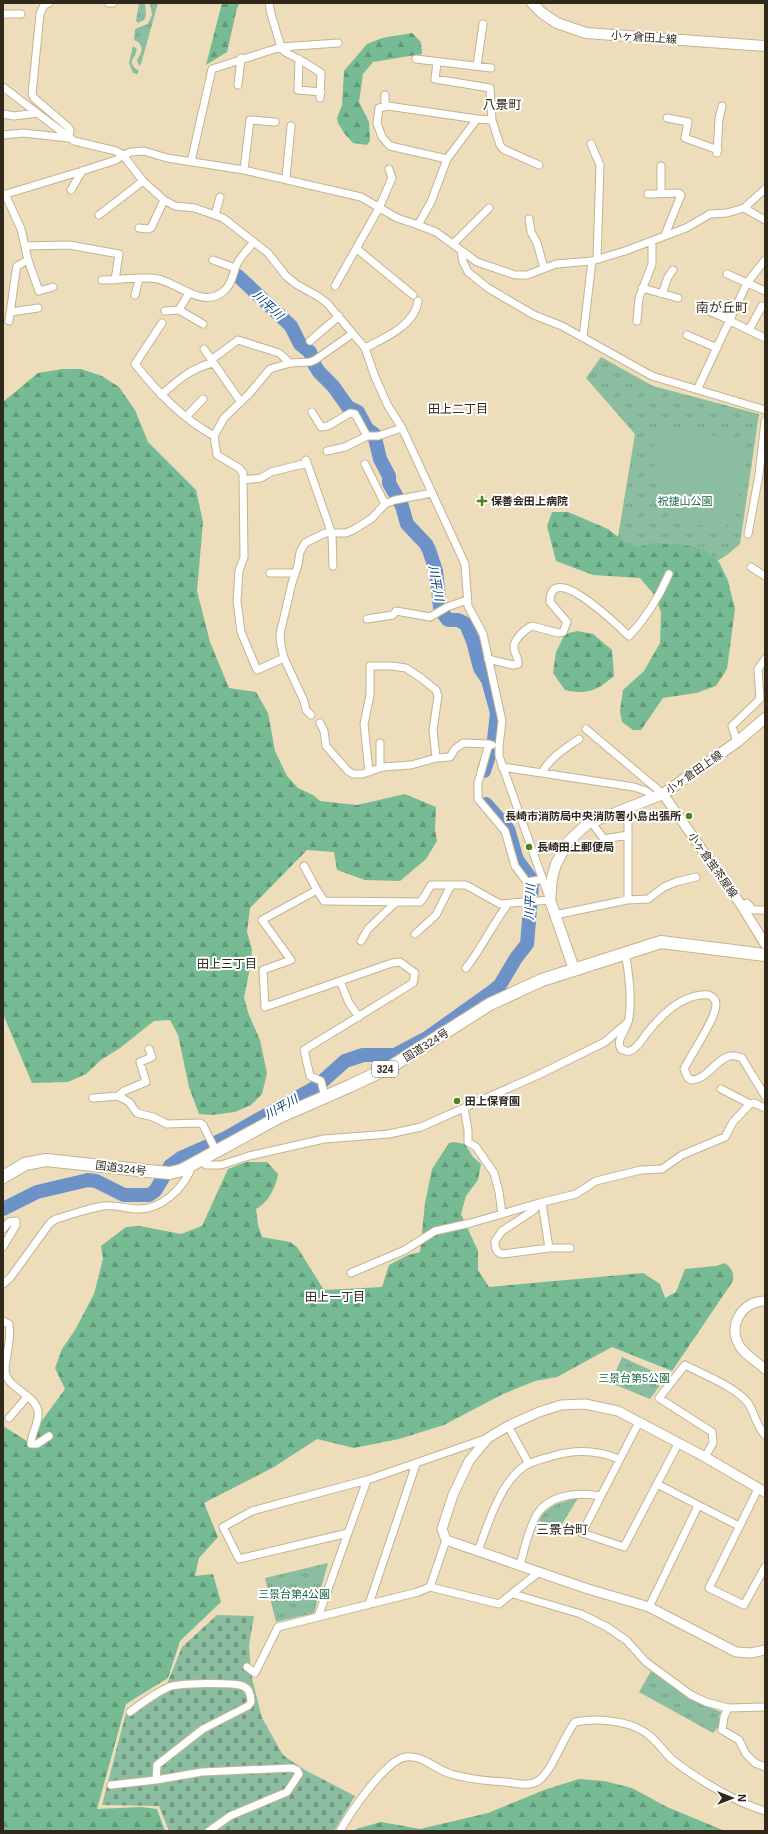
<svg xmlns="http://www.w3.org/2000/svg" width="768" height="1834" font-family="Arial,'Noto Sans JP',sans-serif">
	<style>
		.grass { fill: url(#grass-tufts) }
		.forest { fill: url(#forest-firs) }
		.cemetery { fill: url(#cemetery-stones) }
		.pitch { fill: #8bbea0 }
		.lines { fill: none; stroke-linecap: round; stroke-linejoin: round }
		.river { stroke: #6c92c7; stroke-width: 14 }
		.minor-casing { stroke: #c4b391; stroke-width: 9 }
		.tertiary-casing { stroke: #c4b391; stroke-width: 11 }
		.secondary-casing { stroke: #c4b391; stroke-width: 12 }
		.trunk-casing { stroke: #c4b391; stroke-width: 14 }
		.minor { stroke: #fff; stroke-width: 7 }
		.tertiary { stroke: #fff; stroke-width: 9 }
		.secondary { stroke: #fff; stroke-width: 10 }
		.trunk { stroke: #fff; stroke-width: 12 }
		.poi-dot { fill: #4e841b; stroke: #fff; stroke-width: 1.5 }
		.labels { text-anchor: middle; stroke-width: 4; stroke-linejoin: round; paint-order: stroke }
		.shield { fill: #fff; stroke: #6d685f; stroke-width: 1 }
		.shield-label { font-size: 10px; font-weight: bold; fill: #2f281b }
		.street-label { font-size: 11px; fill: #2f281b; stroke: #fff }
		.poi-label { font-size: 11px; font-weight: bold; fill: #2f281b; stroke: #fff; text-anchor: start }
		.park-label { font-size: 11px; fill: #166742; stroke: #fff }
		.water-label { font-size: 12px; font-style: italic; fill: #033a79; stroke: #fff }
		.neighbourhood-label { font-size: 12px; fill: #2f281b; stroke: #fff }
		.quarter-label { font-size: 13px; fill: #2f281b; stroke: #fff }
	</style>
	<defs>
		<pattern id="grass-tufts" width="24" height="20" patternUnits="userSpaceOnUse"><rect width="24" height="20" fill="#8bbea0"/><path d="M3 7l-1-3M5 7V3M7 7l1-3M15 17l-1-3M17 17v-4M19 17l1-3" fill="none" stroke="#729a82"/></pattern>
		<pattern id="forest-firs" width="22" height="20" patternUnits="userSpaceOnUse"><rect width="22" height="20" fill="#76bb94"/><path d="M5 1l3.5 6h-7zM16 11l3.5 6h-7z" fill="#619878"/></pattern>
		<pattern id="cemetery-stones" width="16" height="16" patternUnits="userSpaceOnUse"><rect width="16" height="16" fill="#8bbea0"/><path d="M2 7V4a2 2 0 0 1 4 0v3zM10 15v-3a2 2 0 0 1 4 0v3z" fill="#729a82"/></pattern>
	</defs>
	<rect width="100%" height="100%" fill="#eeddba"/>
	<path class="grass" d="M139 3H145L146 15 144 20 138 23 136 21Z
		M150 3H158L141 64 139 66 137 60C143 52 144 44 134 40L135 29 148 24 152 15Z
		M133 46 137 49C135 60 125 62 139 71L137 74 133 73 129 63Z
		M601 357 653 386 759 414 740 544 727 555 698 573 616 549 635 434 586 378Z
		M622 1357 666 1377 650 1399 611 1383Z
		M578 1498 559 1529 539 1521C546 1505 562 1502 578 1498Z
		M328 1563 314 1613 276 1622 265 1578Z
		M651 1671 703 1705 721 1712 719 1717V1726L713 1733 639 1692Z"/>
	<path class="forest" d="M222 3H240L237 8 227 52 206 65Z
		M412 33 421 42 422 54 373 62 363 74 359 102 369 122 370 141 367 145 353 143 344 133 338 123 337 118 342 105 344 71 367 44 382 38Z
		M62 369H81L102 376 119 387 135 410 148 442 196 490 203 522 197 591 210 642 229 688 256 692 268 713 275 751 287 776 298 788 313 795 320 801 357 805 405 794 436 807 435 830 437 841 426 859 400 881 365 880 337 870 334 852 307 850 250 908 247 932 252 949 251 962 244 998 249 1015 260 1040 267 1073 262 1094 251 1105 235 1112 212 1115 199 1114 189 1087 178 1035 170 1020 154 1021 120 1048 101 1060 86 1074 68 1082 32 1083 3 1014V402L38 373Z
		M552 512H568L608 529 626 543 638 547 656 543 691 546 705 550 719 562 728 581 735 609 727 669 716 686 696 693 663 698 641 730H633L622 722 620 711 623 690 644 671 660 643 661 613 656 597 640 578 593 575 556 561 547 526Z
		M577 631 593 634 612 650 614 676C596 691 588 695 565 690L553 673 556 652 565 634Z
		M454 1142 465 1144 473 1157 481 1164 478 1180 466 1196 461 1214 478 1251V1270L489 1287 643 1273 660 1284 665 1298 676 1292 685 1269 716 1266 725 1263C732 1269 734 1272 733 1281L672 1371 612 1347 557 1377 535 1381 501 1395 444 1425 399 1439 354 1448 317 1439 274 1467 204 1503 218 1537 199 1558 195 1576 213 1574 221 1602 180 1641 168 1678 126 1704 97 1809 141 1807 157 1809 165 1831H3V1426L27 1441 65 1389 55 1368 62 1349 75 1330 94 1294 103 1259 101 1246 126 1227 140 1226 181 1234 202 1226 228 1169 246 1162H267L278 1174C276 1187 268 1203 256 1209L258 1225 262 1237 290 1242 297 1247 324 1290 382 1287 389 1265 408 1255 420 1252 425 1203 432 1169 449 1143Z
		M579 1779 604 1781 632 1788 667 1807 725 1831H355L356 1829 381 1822 420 1829 488 1813 544 1790Z"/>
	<path class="cemetery" d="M217 1615 254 1616 249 1645 251 1674 262 1718 283 1755 305 1770 355 1796 334 1831H169L159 1806 102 1805 127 1709 167 1684 182 1647Z"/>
	<path class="pitch" d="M670 427 747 442 734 521 719 530 700 526 681 513 665 492 655 468 653 441Z"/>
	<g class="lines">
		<path class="river" d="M238 276 291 326 300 344 310 352 314 364 319 372 333 386 348 407 358 412 367 429 374 434 380 459 389 476V483L402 506 407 524 426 544 429 550 436 571 440 607 442 612 448 620H458L466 624 473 641 480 668 488 680 497 713 494 740 484 771
			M3 1209 37 1192 88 1180 96 1181 124 1195H149L155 1191 170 1166 181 1158 224 1139 316 1087 345 1061 363 1055H395L427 1038 493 991 500 985 516 958 527 944 532 885 531 879 517 860 508 829 486 804"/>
		<defs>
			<path id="minor" d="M49 3 44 5 40 14 32 94 34 98 68 127 70 130 69 138
				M109 3H113
				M269 3 271 14 281 47 285 52 304 62 321 73 320 98
				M3 14H21
				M299 59 298 90 321 92
				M416 59 491 68
				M437 62 435 79 490 88 492 120
				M477 66 483 24
				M238 85 241 58
				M3 87 74 141 116 151 123 155 143 181 164 200 175 206 195 208 223 218 268 253 286 276 296 284 319 297 327 303 365 348 375 377 388 406 402 428 465 564 468 606 483 634 502 721 499 746V756L550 900 500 904 466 885H431L424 897 420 902 324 901 317 890
				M385 95V107
				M3 114 14 116 37 113
				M667 118 688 122 685 138 718 150
				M3 135 23 133 69 138
				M591 144 600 165 597 259
				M717 153 719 119 722 106
				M447 159 390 146 382 137 377 123 379 108 388 106 477 119
				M191 162 212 69 281 47 338 43
				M661 166V194
				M244 170 250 120 275 122
				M286 178 291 126
				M71 190 82 171
				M5 194 21 229 28 260 39 291 53 287
				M648 194 679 193 681 195 665 235
				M3 195 82 171 116 160 123 155 131 152 144 151 167 158 244 170 361 197 397 218 418 225 431 202 447 159 477 119 492 120 500 145 503 149 539 165
				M744 208 765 220
				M99 215 143 181
				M215 215 220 197
				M529 219 531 232 537 243 544 268
				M418 225 436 232 477 262 515 275H527L556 264 592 261 625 251 686 228 710 214 727 213 744 208 765 189
				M139 228 148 229 151 228 164 200
				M453 244 489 208
				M25 246 69 245 119 254 115 280
				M357 249 413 295
				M461 251 463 262 468 272 488 288 534 315 562 326 652 376 765 410
				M213 260 235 268
				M727 274 765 291
				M102 280C119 280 142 276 158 279 180 284 205 311 226 289 233 282 233 272 237 264 241 256 248 249 254 242
				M335 286 379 208 392 178 389 169
				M642 288 678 298
				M662 294 668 277 673 270
				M135 295 139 279
				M704 309 730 320
				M179 310 203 324
				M165 311 179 310 189 293
				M11 312 38 308
				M9 321 16 271 17 266 28 260
				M637 321 639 298 652 264V241
				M730 321 765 338
				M162 323 135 364C158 393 182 418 214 436
				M749 330 762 306
				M352 334 315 360 310 362 290 363 270 369 249 394 224 418 214 436 217 455 239 468 243 473 244 557 239 571 237 601 241 632 257 670 284 658 281 646 280 634 292 583 298 565 300 552 305 543 325 533H346L353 530 371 519 385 504 395 500 432 493
				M687 335 717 348
				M583 337 592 261
				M310 341 339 316
				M365 348C385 338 415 325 418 301
				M204 349 240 401
				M211 360 238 340 279 353 290 363
				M698 388 747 283 765 260
				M161 395C177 381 191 368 213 363
				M312 412 321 427 328 426 350 413 355 414 367 436
				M186 417 203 399
				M327 451 345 447 367 436H378L402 428
				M306 460 332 534 333 566
				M365 464 385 504
				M243 480 261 478 271 472 307 463
				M748 534 759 475 765 421
				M751 567 765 576
				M270 573H295
				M367 619 393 615 396 611 430 617 447 607 467 600
				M284 658 304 701 306 710 311 715
				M488 659 513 665 518 664C519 657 514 654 514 648 513 640 525 629 532 626L558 633 563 632 567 622 550 602C550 558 620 628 629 636 647 617 659 597 669 574
				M320 723 324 731 326 746 348 771 353 774H362L383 767 411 765 436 758 450 757 455 749 463 743 489 744
				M586 729 663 794
				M737 742 732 726 760 699 758 669 765 659
				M380 743V768
				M492 745 489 744 478 783V799L505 831 515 866 527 882 543 879
				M502 767 634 787 646 791 654 797
				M369 772 364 724 370 695V666H392L406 668 421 678 436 690 438 696 433 730 436 758
				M542 773C549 758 566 748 579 739
				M592 823 604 839 628 835
				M304 866 317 890 262 920 291 960 263 970 265 1007 392 963 400 962 415 973 413 983 304 1050 310 1076 321 1081 325 1097
				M628 899V821
				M741 905 747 903 753 910H765
				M555 915 627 900 648 899 664 887 676 882 696 877
				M415 934 436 915 451 885
				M361 941 368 929 396 902
				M625 953C629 972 632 999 629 1018 628 1029 615 1039 621 1049 624 1051 626 1052 630 1051 638 1048 642 1039 647 1033 662 1014 684 993 709 995 712 996 716 1000 716 1004 716 1019 691 1054 684 1069L688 1078 691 1080C711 1080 720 1047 742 1058L765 1096
				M466 968C482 948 492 925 508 904
				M340 981 349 1003 359 1017
				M721 1089 750 1104
				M118 1096 124 1091 146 1082 140 1062 152 1057 149 1049
				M93 1098 118 1096 129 1102 137 1113 153 1117 167 1124 200 1123 203 1125 216 1151
				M464 1108 468 1130V1142L476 1147 494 1173 499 1192 502 1214
				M201 1160 206 1165H221L249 1156 324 1139 389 1134 421 1127 536 1076 605 1042 628 1022
				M542 1203 549 1248
				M3 1229 9 1222 16 1221V1225L3 1247
				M570 1248H549L503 1254C496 1253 495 1248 495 1241L502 1231 534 1210 539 1203 576 1194 596 1181 641 1170 662 1169 682 1155 725 1137 733 1122 750 1104 754 1103 765 1108
				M351 1273 405 1250 435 1231 471 1223 539 1203
				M3 1284 10 1278 50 1223 56 1219C71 1215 88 1208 104 1206 114 1204 127 1209 137 1209 162 1210 184 1188 192 1166
				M3 1321 9 1324C12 1341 5 1356 5 1371 7 1389 35 1394 38 1411 40 1422 31 1433 31 1444H37L49 1436
				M9 1418 27 1397
				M639 1422 582 1533 624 1547 678 1444
				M508 1426 529 1464
				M705 1457 713 1443 712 1432 659 1398 685 1365C702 1374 736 1387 748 1403 755 1413 756 1426 765 1435
				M657 1484 739 1526
				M758 1489 709 1588 744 1605 765 1567
				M348 1533 239 1559 223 1527 252 1511 367 1480 488 1438
				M478 1551C488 1524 502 1476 530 1463 537 1460 546 1458 553 1456 576 1449 597 1450 619 1459
				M520 1565C524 1550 528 1532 535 1518 547 1494 578 1492 601 1496
				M430 1587 499 1604 539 1572
				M513 1594 581 1614 607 1627 626 1640 646 1662 691 1695 706 1702 728 1708 765 1707
				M369 1604 416 1464
				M649 1607 698 1506
				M318 1617 367 1480
				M247 1667 255 1673 278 1627 418 1592 430 1587 446 1540
				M728 1708 724 1717 722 1730 739 1740 746 1754 755 1763 765 1767
				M130 1712C142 1703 155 1693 169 1687 179 1683 233 1682 243 1686 250 1689 251 1696 251 1702L248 1706 203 1729 157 1765 156 1780
				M111 1785 156 1780 202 1772 292 1768 297 1770 299 1774 287 1792 230 1816 209 1831
				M340 1831C350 1813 386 1759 406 1757 424 1755 436 1770 451 1774 468 1779 488 1781 505 1782 516 1783 529 1787 538 1781 552 1772 563 1737 575 1722 596 1718 628 1720 646 1733 657 1740 664 1753 674 1761 697 1779 737 1803 765 1811"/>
			<path id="tertiary" d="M663 794 741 905 765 944
				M765 1301C741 1301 726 1328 741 1348 747 1356 757 1362 765 1369
				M765 1492 705 1457 618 1411 585 1404 561 1405 539 1412 508 1426 488 1438 469 1461 453 1495 442 1529 446 1540 588 1589 649 1607 736 1652 751 1653 765 1650"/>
			<path id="secondary" d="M532 3 542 13 557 23 586 33 765 46
				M574 969 550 900 552 878 556 864 568 842 587 824 663 794 737 742 765 718"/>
			<path id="trunk" d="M3 1177 25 1164 46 1160 148 1171 170 1173 182 1170 279 1117 350 1086 392 1066 490 1004 542 980 661 942 765 955"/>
		</defs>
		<use href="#minor" class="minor-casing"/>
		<use href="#tertiary" class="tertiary-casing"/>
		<use href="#secondary" class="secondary-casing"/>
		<use href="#trunk" class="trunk-casing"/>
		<use href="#minor" class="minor"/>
		<use href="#tertiary" class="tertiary"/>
		<use href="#secondary" class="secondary"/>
		<use href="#trunk" class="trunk"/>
	</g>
	<g class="poi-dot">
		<path d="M480 495h4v4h4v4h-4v4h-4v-4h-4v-4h4z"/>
		<circle cx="689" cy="816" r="4"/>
		<circle cx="529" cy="847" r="4"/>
		<circle cx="457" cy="1101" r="4"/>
	</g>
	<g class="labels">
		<rect class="shield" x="372" y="1061" width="26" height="16" rx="3"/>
		<g class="shield-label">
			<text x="385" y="1073">324</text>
		</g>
		<g class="street-label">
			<text transform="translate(644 37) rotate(4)" y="4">小ヶ倉田上線</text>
			<text transform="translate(694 772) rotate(-35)" y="4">小ヶ倉田上線</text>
			<text transform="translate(713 865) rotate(55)" y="4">小ヶ倉蛍茶屋線</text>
			<text transform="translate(426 1045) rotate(-32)" y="4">国道324号</text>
			<text transform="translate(121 1168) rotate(7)" y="4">国道324号</text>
		</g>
		<g class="poi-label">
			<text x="491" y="505">保善会田上病院</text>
			<text x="681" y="820" text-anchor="end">長崎市消防局中央消防署小島出張所</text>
			<text x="537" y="851">長崎田上郵便局</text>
			<text x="465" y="1105">田上保育園</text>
		</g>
		<g class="park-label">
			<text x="685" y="505">祝捷山公園</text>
			<text x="634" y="1382">三景台第5公園</text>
			<text x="294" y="1598">三景台第4公園</text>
		</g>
		<g class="water-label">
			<text transform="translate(268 305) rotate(43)" y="4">川平川</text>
			<text transform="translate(436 583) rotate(79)" y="4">川平川</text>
			<text transform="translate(530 902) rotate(-88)" y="4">川平川</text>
			<text transform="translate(281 1107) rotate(-30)" y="4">川平川</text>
		</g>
		<g class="neighbourhood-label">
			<text x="458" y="413">田上二丁目</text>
			<text x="227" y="968">田上三丁目</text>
			<text x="335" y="1301">田上一丁目</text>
		</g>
		<g class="quarter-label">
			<text x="502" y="109">八景町</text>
			<text x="722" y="312">南が丘町</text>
			<text x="562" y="1534">三景台町</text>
		</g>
	</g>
	<rect width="768" height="1834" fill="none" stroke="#2f281b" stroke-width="8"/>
	<g transform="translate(732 1798) rotate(90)" stroke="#ffffff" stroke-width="3" paint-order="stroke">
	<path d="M0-3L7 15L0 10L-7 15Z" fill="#2f281b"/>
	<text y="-6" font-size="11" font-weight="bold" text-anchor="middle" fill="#2f281b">N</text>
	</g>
</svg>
